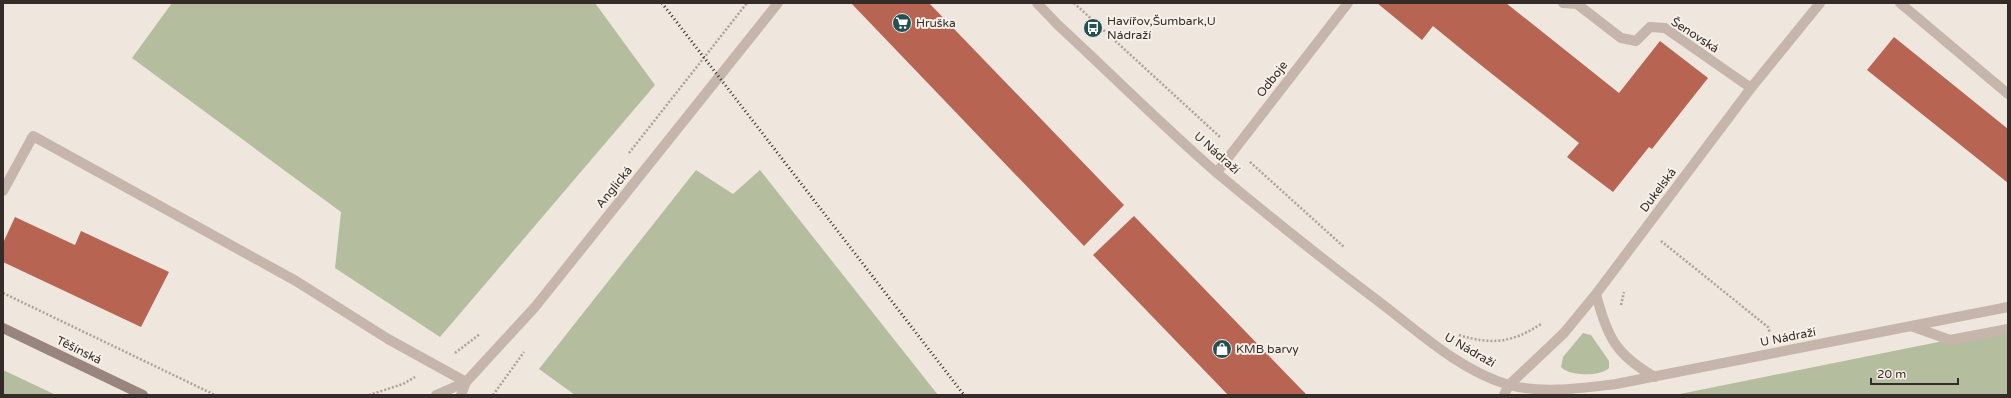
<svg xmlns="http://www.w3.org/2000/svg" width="2011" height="398" font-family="'Varela Round',sans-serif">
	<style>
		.green { fill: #b5bd9f }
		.building { fill: #b76453 }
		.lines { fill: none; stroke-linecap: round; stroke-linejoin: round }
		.path { stroke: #b29f95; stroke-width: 2.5; stroke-dasharray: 2 2; stroke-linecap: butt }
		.service { stroke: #c6b5ab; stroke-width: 10 }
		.minor { stroke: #c6b5ab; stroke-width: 10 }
		.tertiary { stroke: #c6b5ab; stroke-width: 10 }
		.secondary { stroke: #99857d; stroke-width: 10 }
		.rail { stroke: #352c29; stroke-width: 3; stroke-dasharray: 1 3; stroke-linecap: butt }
		.labels { text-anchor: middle; stroke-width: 4; stroke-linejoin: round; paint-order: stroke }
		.poi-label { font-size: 12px; fill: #352c29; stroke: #f7f0e9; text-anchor: start }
		.street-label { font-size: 12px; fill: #352c29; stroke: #f7f0e9 }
	</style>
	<rect width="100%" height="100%" fill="#efe6de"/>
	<path class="green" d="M172 3H595L655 85 440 337 335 268 341 212 132 58Z
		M696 170 733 194 760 170 938 395H575L539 369Z
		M2008 328V395H1675Z
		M1583 333 1591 335 1609 361V368C1600 377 1569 376 1561 367L1563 357Z
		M3 370 56 395H3Z"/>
	<path class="building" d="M851 3H929L1124 205 1084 246Z
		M1377 3H1506L1619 93 1660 41 1708 78 1652 149 1649 147 1613 192 1567 157 1579 143 1472 58 1433 26 1422 40Z
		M1894 37 2008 129V183L1867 70Z
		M1134 216 1299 387 1307 395H1228L1093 255Z
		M15 217 75 245 81 231 169 272 141 327 3 262V243Z"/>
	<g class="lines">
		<path class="path" d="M1074 3 1220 137
			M629 153 747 3
			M1250 162 1344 247
			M1661 241 1768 327 1770 333
			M3 293 215 395
			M1621 305 1624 292
			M1459 335C1491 345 1512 343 1541 324
			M455 353 480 334
			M369 395 403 384 415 377
			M493 395 524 352"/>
		<path class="service" d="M3 191 33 136 296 281 388 339 466 382
			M1911 326 1950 340 2008 329
			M1504 395 1509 385"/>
		<path class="minor" d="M1563 3 1577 4 1621 38 1636 41 1650 27 1665 28 1751 88
			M1900 3 2008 94
			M1217 172 1348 3
			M1596 294C1607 337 1616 355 1655 377
			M1509 385 1564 333 1596 294 1751 88 1820 3"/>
		<path class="tertiary" d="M1037 3 1058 25C1111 74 1163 126 1217 173 1271 218 1326 262 1382 304 1421 334 1461 371 1509 385 1543 394 1582 388 1616 384L2008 307
			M436 395 466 382
			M461 395 466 382 535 307 778 3"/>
		<path class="secondary" d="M3 328 143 395"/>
		<path class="rail" d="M662 3 964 395"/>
	</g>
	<defs>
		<symbol id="supermarket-disc" viewBox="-11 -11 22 22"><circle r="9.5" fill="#245151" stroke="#f7f0e9"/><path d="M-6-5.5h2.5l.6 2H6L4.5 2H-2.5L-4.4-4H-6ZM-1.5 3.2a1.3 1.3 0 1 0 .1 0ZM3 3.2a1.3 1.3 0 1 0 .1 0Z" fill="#fff"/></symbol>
		<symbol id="bus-disc" viewBox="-11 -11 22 22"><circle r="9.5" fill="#245151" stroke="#f7f0e9"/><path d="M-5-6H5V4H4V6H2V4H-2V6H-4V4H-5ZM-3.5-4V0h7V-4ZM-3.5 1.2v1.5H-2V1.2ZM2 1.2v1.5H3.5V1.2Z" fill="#fff"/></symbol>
		<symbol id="shop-disc" viewBox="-11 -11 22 22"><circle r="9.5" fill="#245151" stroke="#f7f0e9"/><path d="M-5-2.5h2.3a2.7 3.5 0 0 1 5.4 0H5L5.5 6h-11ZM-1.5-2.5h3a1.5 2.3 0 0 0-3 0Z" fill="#fff"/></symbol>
	</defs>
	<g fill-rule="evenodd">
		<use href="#supermarket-disc" x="891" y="12" width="22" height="22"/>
		<use href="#bus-disc" x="1082" y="17" width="22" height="22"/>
		<use href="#shop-disc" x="1211" y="338" width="22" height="22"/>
	</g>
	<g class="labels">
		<g class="poi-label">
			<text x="1107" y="25">Havířov,Šumbark,U<tspan x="1107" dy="14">Nádraží</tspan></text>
			<text x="916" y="27">Hruška</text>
			<text x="1236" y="353">KMB barvy</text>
		</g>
		<g class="street-label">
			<text transform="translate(1695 35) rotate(33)" y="4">Šenovská</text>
			<text transform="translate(1272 79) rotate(-52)" y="4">Odboje</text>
			<text transform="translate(1217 153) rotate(42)" y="4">U Nádraží</text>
			<text transform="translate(614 187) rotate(-51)" y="4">Anglická</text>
			<text transform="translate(1658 190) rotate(-53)" y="4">Dukelská</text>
			<text transform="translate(1788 337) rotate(-11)" y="4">U Nádraží</text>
			<text transform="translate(79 350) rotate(26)" y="4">Těšínská</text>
			<text transform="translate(1470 350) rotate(30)" y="4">U Nádraží</text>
		</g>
	</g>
	<rect width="2011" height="398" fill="none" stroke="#352c29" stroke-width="8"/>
	<path d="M1871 378v6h87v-6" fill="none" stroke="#352c29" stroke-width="2"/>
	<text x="1877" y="378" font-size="12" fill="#352c29" stroke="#f7f0e9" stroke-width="3" paint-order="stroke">20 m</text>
</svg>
